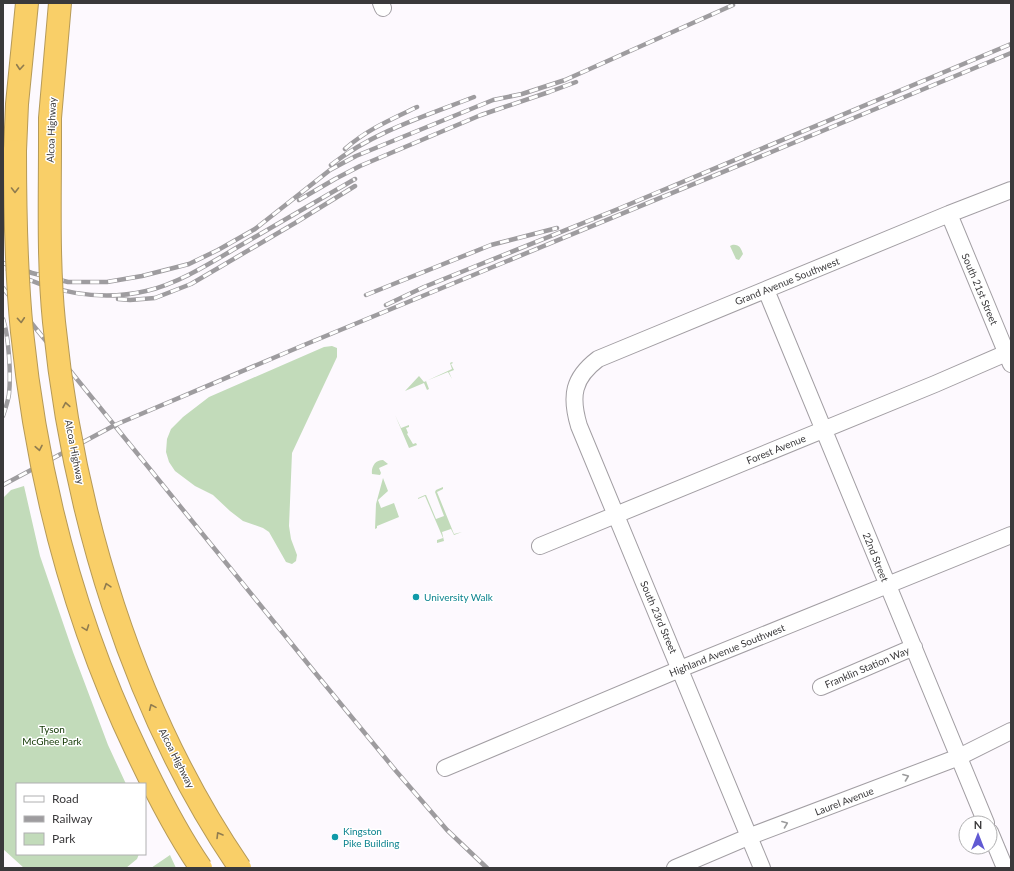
<svg xmlns="http://www.w3.org/2000/svg" width="1014" height="871" font-family="Lato,sans-serif">
	<style>
		.green { fill: #c2dbba }
		.lines { fill: none; stroke-linecap: round; stroke-linejoin: round }
		.minor-casing { stroke: #a29ea3; stroke-width: 18 }
		.highway-casing { stroke: #b69a58; stroke-width: 24 }
		.minor { stroke: #fff; stroke-width: 16 }
		.highway { stroke: #f9cf68; stroke-width: 22 }
		.rail-casing { stroke: #9e9c9f; stroke-width: 4.5 }
		.rail { stroke: #fff; stroke-width: 3; stroke-dasharray: 9; stroke-linecap: butt }
		.highway-bridge-casing { stroke: #b69a58; stroke-width: 24; stroke-linecap: butt }
		.highway-bridge { stroke: #f9cf68; stroke-width: 22 }
		.oneway { stroke: #907c4f }
		.oneway2 { stroke: #9c9c9d }
		.culture-dot { fill: #0f9aa8; stroke: #fff; stroke-width: 1.5 }
		.labels { text-anchor: middle; stroke-width: 3; stroke-linejoin: round; paint-order: stroke }
		.street-label { font-size: 10px; fill: #3a393b; stroke: #fff }
		.culture-label { font-size: 10px; fill: #0d838f; stroke: #fff; text-anchor: start }
		.park-label { font-size: 10px; fill: #0f3600; stroke: #fff }
	</style>
	<rect width="100%" height="100%" fill="#fdf9fe"/>
	<path class="green" d="M732 245C739 244 741 248 743 254L739 260 736 259 730 246Z
		M332 346 337 348V357L292 453 289 526 291 539 297 555 296 561 292 564 286 562 269 532 263 528 243 521 230 511 213 495 195 486 175 471 169 462 166 452 167 439 171 429 183 417 209 397 324 347Z
		M452 362 453 363 451 364 454 370 449 372 452 379 448 372 426 381 429 389 427 390 424 383 405 391 419 376 424 382 452 369 450 363Z
		M395 415 401 428 409 425V427L406 428 408 433 407 434 413 444 416 443 417 445 409 448Z
		M383 460 388 464 379 468 381 473 380 475 372 474C371 467 375 460 383 460Z
		M383 478 388 491 378 500 381 508 394 503 399 517 377 526V528L375 529 376 504Z
		M24 486 40 556 73 652 108 745 126 784H17V854H139L137 859 126 868H24L3 849V498L11 490Z
		M443 487V489L437 492 454 534 462 532 454 535 451 529 442 532 444 541 437 543V540L443 538 425 496 418 499V498L425 495H426L436 519 444 516 435 492 436 490Z
		M170 855 176 868H151Z"/>
	<g class="lines">
		<defs>
			<path id="minor" d="M381 3 383 8
				M949 214 1011 364
				M766 290 986 823
				M540 546 935 384 1011 351
				M821 687 914 647
				M445 768 680 669 1011 535
				M990 832 1005 868
				M675 868 748 837 959 757 1011 731
				M762 868 579 426C570 396 573 378 598 359L949 214 1011 190"/>
			<path id="highway" d="M50 142V118L60 3
				M15 151 17 104 27 3"/>
		</defs>
		<use href="#minor" class="minor-casing"/>
		<use href="#highway" class="highway-casing"/>
		<use href="#minor" class="minor"/>
		<use href="#highway" class="highway"/>
		<defs>
			<path id="rail" d="M345 149C366 130 392 119 417 107
				M331 165C373 132 425 116 474 97
				M299 200 335 179 360 166 481 115 549 92 576 82
				M3 263 32 273 68 282H107L142 276 189 264 218 250 255 229 330 170 356 156 493 100 522 94 565 80 733 5
				M8 270C49 292 100 302 146 291 177 284 209 264 236 248 276 225 315 202 355 179
				M3 288 317 675 396 771 447 830 487 868
				M366 295 491 245 557 228
				M118 299 130 300 155 298 191 284 295 223 355 186
				M386 305 424 287 618 209 1011 44
				M3 319C9 337 11 375 9 394 8 402 5 409 3 416
				M3 485 115 425 304 345 1011 53"/>
		</defs>
		<use href="#rail" class="rail-casing"/>
		<use href="#rail" class="rail"/>
		<defs>
			<path id="highway-bridge" d="M50 142C50 202 48 262 54 322 73 511 132 710 240 868
				M15 151C15 211 16 272 22 332 37 477 74 621 137 752 156 792 176 832 201 868"/>
		</defs>
		<use href="#highway-bridge" class="highway-bridge-casing"/>
		<use href="#highway-bridge" class="highway-bridge"/>
	</g>
	<defs><path id="oneway-chevron" d="M-2-3.5L2.5 0L-2 3.5" fill="none" stroke-width="1.6" stroke-linecap="round" stroke-linejoin="round"/></defs>
	<g class="oneway">
		<use href="#oneway-chevron" transform="translate(20 67) rotate(95)"/>
		<use href="#oneway-chevron" transform="translate(15 190) rotate(90)"/>
		<use href="#oneway-chevron" transform="translate(21 320) rotate(86)"/>
		<use href="#oneway-chevron" transform="translate(66 405) rotate(-100)"/>
		<use href="#oneway-chevron" transform="translate(39 448) rotate(79)"/>
		<use href="#oneway-chevron" transform="translate(107 586) rotate(-108)"/>
		<use href="#oneway-chevron" transform="translate(86 628) rotate(70)"/>
		<use href="#oneway-chevron" transform="translate(152 707) rotate(-114)"/>
		<use href="#oneway-chevron" transform="translate(219 835) rotate(-121)"/>
	</g>
	<g class="oneway2">
		<use href="#oneway-chevron" transform="translate(906 777) rotate(-21)"/>
		<use href="#oneway-chevron" transform="translate(785 824) rotate(-21)"/>
	</g>
	<g class="culture-dot">
		<circle cx="416" cy="597" r="4"/>
		<circle cx="335" cy="837" r="4"/>
	</g>
	<g class="labels">
		<g class="street-label">
			<text transform="translate(51 130) rotate(-88)" y="4">Alcoa Highway</text>
			<text transform="translate(787 281) rotate(-22)" y="4">Grand Avenue Southwest</text>
			<text transform="translate(980 289) rotate(67)" y="4">South 21st Street</text>
			<text transform="translate(776 449) rotate(-22)" y="4">Forest Avenue</text>
			<text transform="translate(75 452) rotate(79)" y="4">Alcoa Highway</text>
			<text transform="translate(876 557) rotate(68)" y="4">22nd Street</text>
			<text transform="translate(659 617) rotate(67)" y="4">South 23rd Street</text>
			<text transform="translate(727 650) rotate(-22)" y="4">Highland Avenue Southwest</text>
			<text transform="translate(867 667) rotate(-23)" y="4">Franklin Station Way</text>
			<text transform="translate(177 758) rotate(63)" y="4">Alcoa Highway</text>
			<text transform="translate(844 801) rotate(-21)" y="4">Laurel Avenue</text>
		</g>
		<g class="culture-label">
			<text x="424" y="601">University Walk</text>
			<text x="343" y="835">Kingston<tspan x="343" dy="12">Pike Building</tspan></text>
		</g>
		<g class="park-label">
			<text x="52" y="733">Tyson<tspan x="52" dy="12">McGhee Park</tspan></text>
		</g>
	</g>
	<rect width="1014" height="871" fill="none" stroke="#3a393b" stroke-width="8"/>
	<rect x="16" y="783" width="130" height="72" fill="#ffffff" stroke="#b0b0b1"/>
	<rect x="24" y="796" width="20" height="6" fill="#ffffff" stroke="#b0b0b1"/>
	<text x="52" y="803" font-size="12" fill="#3a393b">Road</text>
	<rect x="24" y="816" width="20" height="6" fill="#9e9c9f" stroke="#b0b0b1"/>
	<text x="52" y="823" font-size="12" fill="#3a393b">Railway</text>
	<rect x="24" y="833" width="20" height="12" fill="#c2dbba" stroke="#b0b0b1"/>
	<text x="52" y="843" font-size="12" fill="#3a393b">Park</text>
	<g transform="translate(978 835)"><circle r="19" fill="#ffffff" stroke="#b0b0b1"/>
	<path d="M0-3L7 15L0 10L-7 15Z" fill="#615ad3"/>
	<text y="-6" font-size="11" font-weight="bold" text-anchor="middle" fill="#3a393b">N</text>
	</g>
</svg>
